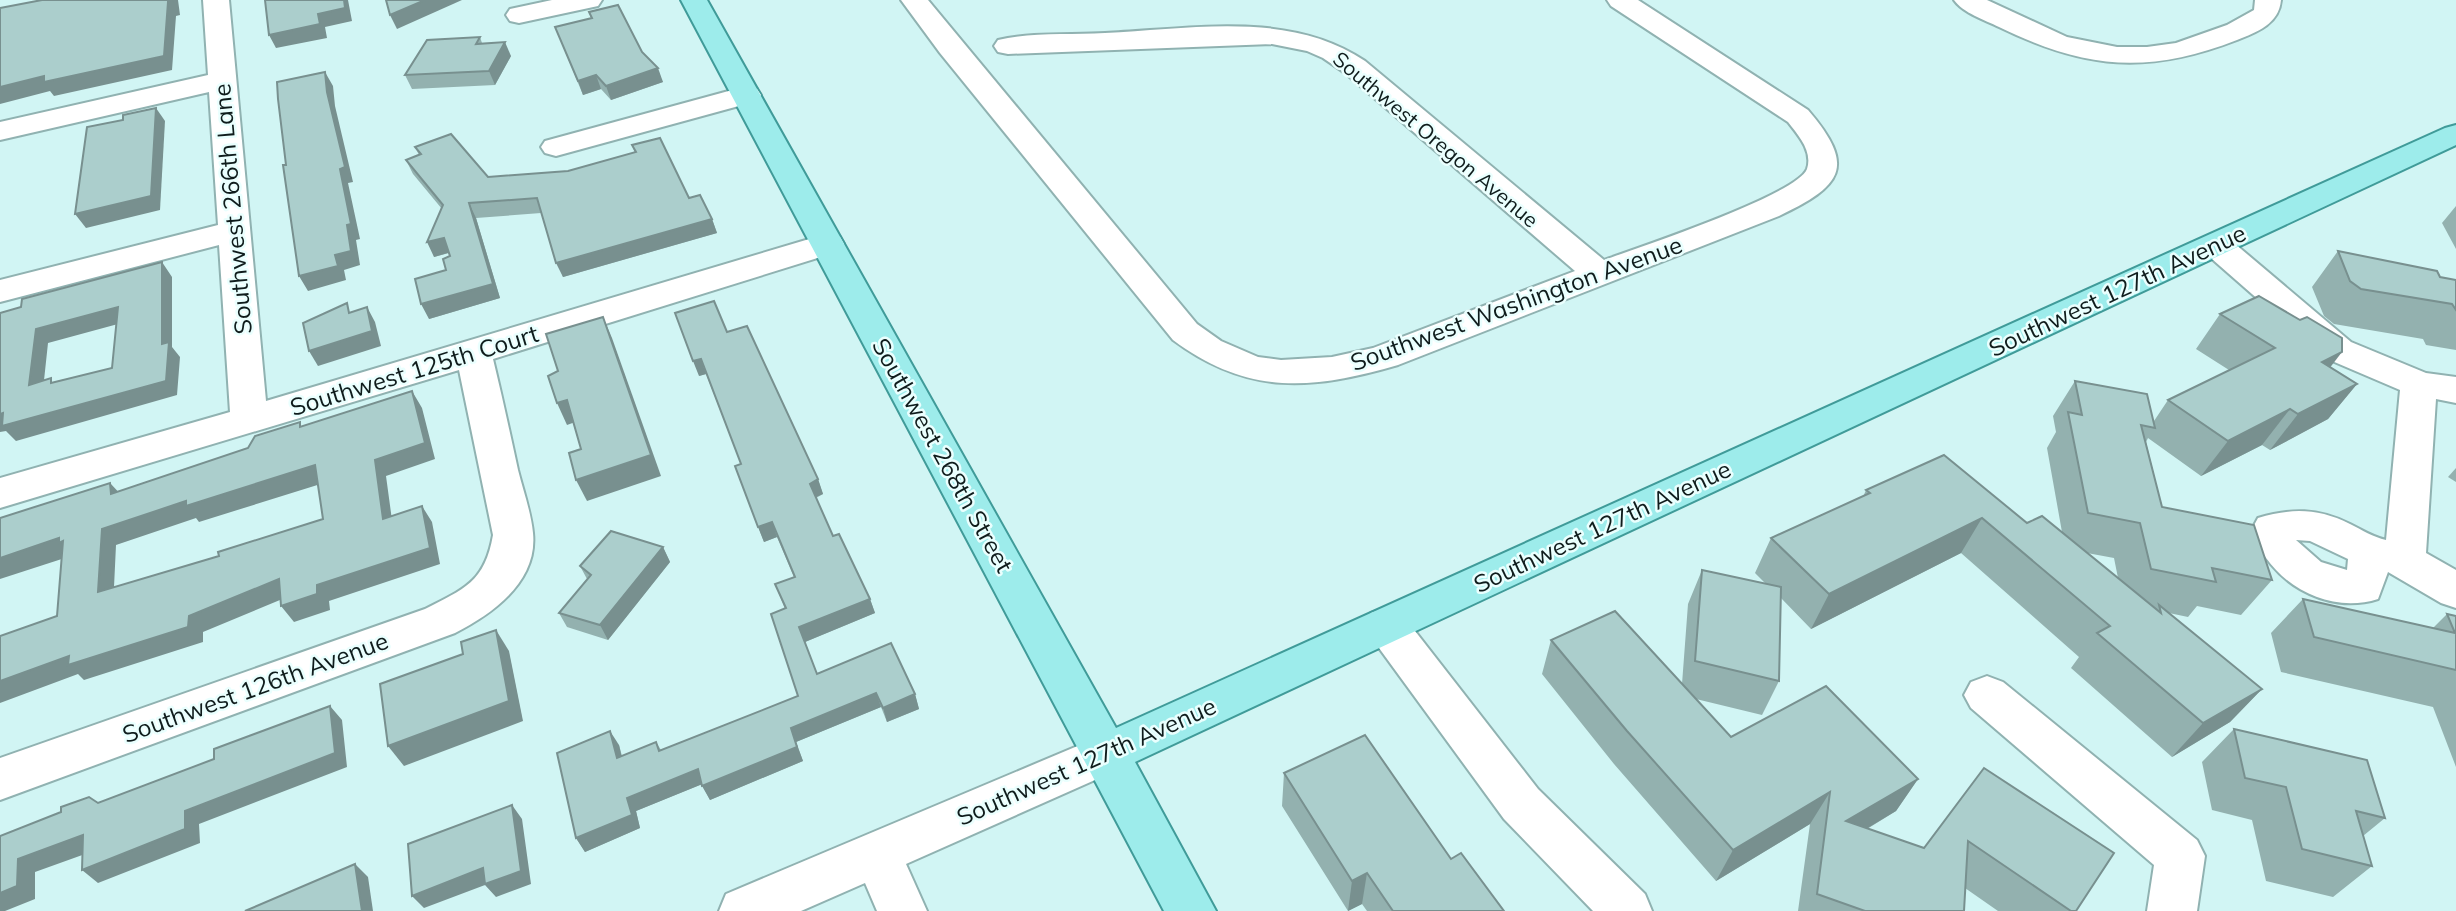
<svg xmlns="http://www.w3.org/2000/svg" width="2456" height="911" viewBox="0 0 2456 911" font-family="Mulish,sans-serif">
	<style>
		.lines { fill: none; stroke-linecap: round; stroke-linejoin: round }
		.minor-casing { stroke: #90b2b1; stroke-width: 4 }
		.major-casing { stroke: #409b99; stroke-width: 4 }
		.minor { fill: #fff; fill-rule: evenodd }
		.major { fill: #9deceb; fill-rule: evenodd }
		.wall { fill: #93b1af; fill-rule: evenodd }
		.shaded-wall { fill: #78908f }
		.building { fill: #abcecc; stroke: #78908f; stroke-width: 2; fill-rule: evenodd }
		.labels { text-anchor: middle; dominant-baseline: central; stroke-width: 5; stroke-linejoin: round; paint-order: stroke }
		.far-street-label { font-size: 21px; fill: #0f1c1c; stroke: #eafffe }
		.street-label { font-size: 24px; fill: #0f1c1c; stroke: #eafffe }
	</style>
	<rect width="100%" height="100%" fill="#d1f5f4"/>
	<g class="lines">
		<defs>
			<g id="minor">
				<path d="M203,0H229L266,401L816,237L828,234L840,237L844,244L840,251L493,359C502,396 510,433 518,470C523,490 531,512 533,533C538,582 492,614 455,633L0,800V758L425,609C464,589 485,582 493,535L459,370L0,508V478L230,412L219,245L0,302V280L218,225L209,92L0,140V122L208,75Z"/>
				<polygon points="552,0 602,0 598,6 519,23 510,21 506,15 510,9"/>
				<path d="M901,0H928L1197,324L1221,341L1258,357L1281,360L1332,357L1373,348L1575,271L1345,73L1323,58L1307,51L1272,44L1008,54L998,52L994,46L998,40C1032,32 1070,35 1105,33C1191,29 1290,10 1365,61L1604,260C1637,248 1797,195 1807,169C1813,151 1798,135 1788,122L1611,6L1607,0H1638L1808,110C1857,167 1842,186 1779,216L1398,365C1312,390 1248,396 1173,340L940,53Z"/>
				<path d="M1954,0H1987L2067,37L2117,47H2147L2176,43L2227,25L2254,10L2255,0H2281C2279,24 2257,32 2237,40C2147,75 2085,69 1999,27C1985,20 1963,13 1954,0Z"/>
				<polygon points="747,86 757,89 761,95 757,101 556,156 545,153 541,147 545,141"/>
				<path d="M2216,235L2228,238L2351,342L2426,373L2456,377V403L2436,399L2426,553L2456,570V608L2441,603L2388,572L2378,599C2325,616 2267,580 2252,529L2258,518C2291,508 2318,508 2350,524C2362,530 2373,537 2386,540L2400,390L2325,358L2204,252L2200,245L2204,238ZM2296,540L2310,541L2348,559L2347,570L2321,562Z"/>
				<polygon points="1386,608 1401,613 1538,789 1645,894 1652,911 1593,911 1504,819 1371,637 1364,625 1371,613"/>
				<polygon points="1987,676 2003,682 2197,840 2205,856 2197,911 2147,911 2154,865 1971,708 1964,695 1971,682"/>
				<polygon points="1106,734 1122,740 1129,754 1122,768 906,864 927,911 877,911 865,883 801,911 719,911 726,894"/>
			</g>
			<polygon id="major" points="681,0 707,0 1116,728 2445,128 2456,125 2456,145 1135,762 1216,911 1164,911"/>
		</defs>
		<use href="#minor" class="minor-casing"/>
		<use href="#major" class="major-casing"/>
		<use href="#minor" class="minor"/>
		<use href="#major" class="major"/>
	</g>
	<g class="wall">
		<polygon points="589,12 642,52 663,82 611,100 601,89 583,95 555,27 591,18"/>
		<polygon points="480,37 482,43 511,56 495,85 412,89 405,75"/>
		<polygon points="632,145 712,219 717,233 563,277 541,213 476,218 500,298 429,319 450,256 449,253 434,257 442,209 413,174 406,160 419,155 415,147 488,177 568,171 635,153"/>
		<polygon points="2456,206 2456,249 2442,223"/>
		<polygon points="2338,251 2440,277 2456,280 2456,350 2426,345 2423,339 2334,324 2324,316 2312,287"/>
		<path d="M2220,314L2330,367L2357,384L2328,419L2270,450L2262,445L2201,476L2148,438L2146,442L2162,507L2272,580L2241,615L2197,606L2188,617L2169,613L2262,689L2230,722L2172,757L2071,668L2079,657L1961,553L1811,629L1781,598L1779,681L1762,715L1696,699L1731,737L1918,779L1896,811L1867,829L1924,848L1984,768L2076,911H1998L1965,888L1964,911H1798L1810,824L1716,881L1614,764L1542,674L1551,640L1682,684L1688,604L1702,570L1766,584L1755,573L1771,538L1863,497L1866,490L2027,523L2062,532L2047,448L2056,432L2053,416L2075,381L2154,421L2168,400L2229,370L2196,349ZM2087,553L2114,558L2118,578Z"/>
		<polygon points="727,332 818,479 823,494 816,498 833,536 870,599 875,613 805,642 817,674 915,694 919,709 887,722 881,707 796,742 803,761 710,800 702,784 636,811 640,828 585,852 576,838 619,745 622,756 656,742 661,750 798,696 785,609 775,584 794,577 777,537 764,542 735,466 741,464 706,374 699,376"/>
		<polygon points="2456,468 2456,482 2448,477"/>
		<polygon points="663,547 670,562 608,640 567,627 559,613 587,579 580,566"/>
		<polygon points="2303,599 2433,628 2447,614 2456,616 2456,767 2433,707 2281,672 2271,633"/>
		<polygon points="2234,729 2385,818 2363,836 2372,866 2333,897 2266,881 2252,820 2212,810 2202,762"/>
		<polygon points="1284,773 1451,859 1504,911 1367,911 1362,904 1348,911 1282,806"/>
	</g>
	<g class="shaded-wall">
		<polygon points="171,0 178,0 180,15 176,16 172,70 54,96 50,91 0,104 0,87"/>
		<polygon points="344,0 348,0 352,21 325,27 327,38 276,48 269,35 318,14"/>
		<polygon points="425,0 462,0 397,29 390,15"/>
		<polygon points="505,42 511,56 495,85 489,71"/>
		<polygon points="658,68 663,82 611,100 606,86"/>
		<polygon points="325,72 333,86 335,106 353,182 348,183 360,239 356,240 360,265 344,270 346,280 308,291 299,276 335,255 347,225 340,169 327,92"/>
		<polygon points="596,75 601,89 583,95 578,81"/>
		<polygon points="156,108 165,121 160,210 86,228 75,214"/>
		<polygon points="469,203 476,218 500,298 429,319 421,304 493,284"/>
		<polygon points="712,219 717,233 563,277 556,263"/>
		<polygon points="444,238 451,252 434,257 427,242"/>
		<polygon points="162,262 172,277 172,347 180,357 177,395 16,441 6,431 0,432 0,414 3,413 13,423 162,344"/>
		<polygon points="118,307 129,321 48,343 42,399 29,385 36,329"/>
		<polygon points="367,307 375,322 381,346 318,366 309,351"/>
		<polygon points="603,317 612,338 661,476 587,501 576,480"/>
		<polygon points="2342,352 2315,387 2322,362"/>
		<polygon points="701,359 706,374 699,376 693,361"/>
		<polygon points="2357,384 2328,419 2270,450 2298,414"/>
		<polygon points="412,391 422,408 435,459 386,476 394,535 383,519 375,460"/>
		<polygon points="567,400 578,421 567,425 557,403"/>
		<polygon points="2290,409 2262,445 2201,476 2228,441"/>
		<polygon points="315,465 327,482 199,522 196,518 116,545 113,608 98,592 102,529 186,501"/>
		<polygon points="818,479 823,494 814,498 810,484"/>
		<polygon points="110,483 125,499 111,494"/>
		<polygon points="422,506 432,522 440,564 329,601 330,610 294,622 281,606 317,585"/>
		<polygon points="1982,518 1961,553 1811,629 1829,594"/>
		<polygon points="772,522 777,537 764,542 758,527"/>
		<polygon points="59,538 71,556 0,579 0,558"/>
		<polygon points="663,547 670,562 608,640 600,625"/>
		<polygon points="279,579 292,595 203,632 203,642 84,680 78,674 0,703 0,681 69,656 189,616"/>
		<polygon points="870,599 875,613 805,642 799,627"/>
		<polygon points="496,630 509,651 523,721 404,766 388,746"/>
		<polygon points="2262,689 2230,722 2172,757 2203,723"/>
		<polygon points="876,693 881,707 796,742 803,761 710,800 702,786 791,728"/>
		<polygon points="915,694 919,709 887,722 883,708"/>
		<polygon points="330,706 342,720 347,767 199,824 200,843 98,883 82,870 185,811"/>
		<polygon points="610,731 619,745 625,772 617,758"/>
		<polygon points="698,769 705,783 636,811 640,828 585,852 576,838 627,798"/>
		<polygon points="1918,779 1896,811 1826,853 1846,821"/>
		<polygon points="1830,792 1810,824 1716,881 1733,850"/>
		<polygon points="512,805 522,819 531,884 496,897 485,885 424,908 412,896"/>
		<polygon points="83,835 99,849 35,872 35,899 5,911 0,911 0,893 18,859"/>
		<polygon points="355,864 368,877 373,911 362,911"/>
		<polygon points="1367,873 1362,904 1348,911 1352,881"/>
	</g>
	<g class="building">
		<polygon points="42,0 171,0 172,2 168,2 164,56 44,82 44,76 0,87 0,8"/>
		<polygon points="265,0 344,0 345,8 318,14 320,24 269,35"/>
		<polygon points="386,0 425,0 390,15"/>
		<polygon points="618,5 642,52 658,68 606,86 596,75 578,81 555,27 592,18 589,12"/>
		<polygon points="480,37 476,44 505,42 489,71 405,75 427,40"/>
		<polygon points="325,72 327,92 345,167 340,169 351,224 347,225 351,251 335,255 338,266 299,276 283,165 286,165 278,99 277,82"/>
		<polygon points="156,108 151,196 75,214 87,127 123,120 123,115"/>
		<polygon points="451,134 488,177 568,171 636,152 632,145 660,138 689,198 700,195 712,219 556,263 537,198 469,203 493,284 421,304 415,279 446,270 443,259 450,256 444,238 427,242 443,205 406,160 421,154 415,147"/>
		<polygon points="2338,251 2437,271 2440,277 2456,280 2456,310 2452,304 2361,289 2350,281"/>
		<path d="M162,262V344L169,342L166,381L2,426L3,413L0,414V313L21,307L22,299ZM118,307L112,368L51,383V378L29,385L36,329Z"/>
		<polygon points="2259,296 2300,320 2307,317 2342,338 2342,352 2322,362 2357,384 2298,414 2290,409 2228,441 2168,400 2275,348 2220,314"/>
		<polygon points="714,301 727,332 747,326 818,479 810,484 833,536 839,534 870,599 799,627 817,674 891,643 915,694 883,708 876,693 791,728 797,747 702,786 698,769 627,798 632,815 576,838 557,753 610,731 617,758 656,742 659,751 798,696 771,614 786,608 775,584 795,577 772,522 758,527 735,466 741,464 701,359 693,361 675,313"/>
		<polygon points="347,303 349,313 367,307 372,331 309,351 303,323"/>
		<polygon points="603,317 651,455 576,480 569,453 581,449 567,400 557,403 548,376 558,371 546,334"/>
		<polygon points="2075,381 2147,394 2155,428 2141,425 2162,507 2254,525 2272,580 2212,568 2216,582 2151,569 2140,523 2088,513 2068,412 2082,415"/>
		<path d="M412,391L425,443L375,460L383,519L422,506L430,548L317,585V594L281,606L279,579L189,616L188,627L68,665L69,656L0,681V636L57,616L63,541L59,543V538L0,558V518L110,483L111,494L248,448L255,436L300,422V427ZM315,465L323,519L218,552L219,556L98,592L102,529L186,501V506Z"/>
		<polygon points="1944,455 2027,523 2042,516 2161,613 2159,605 2262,689 2203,723 2097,633 2110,626 1982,518 1829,594 1771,538 1870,493 1866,490"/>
		<polygon points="611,531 663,547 600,625 559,613 591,575 580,566"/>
		<polygon points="1702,570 1781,587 1779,681 1695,661"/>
		<polygon points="2303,599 2455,633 2447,614 2456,616 2456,670 2314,637"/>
		<polygon points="1615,611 1731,737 1826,686 1918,779 1846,821 1924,848 1984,768 2114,853 2076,911 2071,911 1968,841 1964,911 1865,911 1817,894 1830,792 1733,850 1627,731 1551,640"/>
		<polygon points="496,630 509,701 388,746 380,684 463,654 461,642"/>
		<polygon points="330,706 335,753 185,811 185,829 82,870 83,835 18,859 17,886 0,893 0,836 61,812 61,807 89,797 98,803 214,759 214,749"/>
		<polygon points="2234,729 2367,760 2385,818 2356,811 2372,866 2302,849 2286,787 2245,778"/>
		<polygon points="1365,735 1451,859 1461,853 1504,911 1393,911 1367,873 1352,881 1284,773"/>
		<polygon points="512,805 521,871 485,884 483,868 412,896 408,844"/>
		<polygon points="355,864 362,911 245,911"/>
	</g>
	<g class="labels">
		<g class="far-street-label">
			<text transform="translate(1436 139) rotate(40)">Southwest Oregon Avenue</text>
		</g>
		<g class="street-label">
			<text transform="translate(232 209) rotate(-95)">Southwest 266th Lane</text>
			<text transform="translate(2117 290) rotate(-25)">Southwest 127th Avenue</text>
			<text transform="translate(1516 303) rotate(-20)">Southwest Washington Avenue</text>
			<text transform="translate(414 370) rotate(-17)">Southwest 125th Court</text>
			<text transform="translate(943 455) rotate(61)">Southwest 268th Street</text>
			<text transform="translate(1602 526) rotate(-25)">Southwest 127th Avenue</text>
			<text transform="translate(255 687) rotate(-20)">Southwest 126th Avenue</text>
			<text transform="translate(1086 761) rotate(-24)">Southwest 127th Avenue</text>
		</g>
	</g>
</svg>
